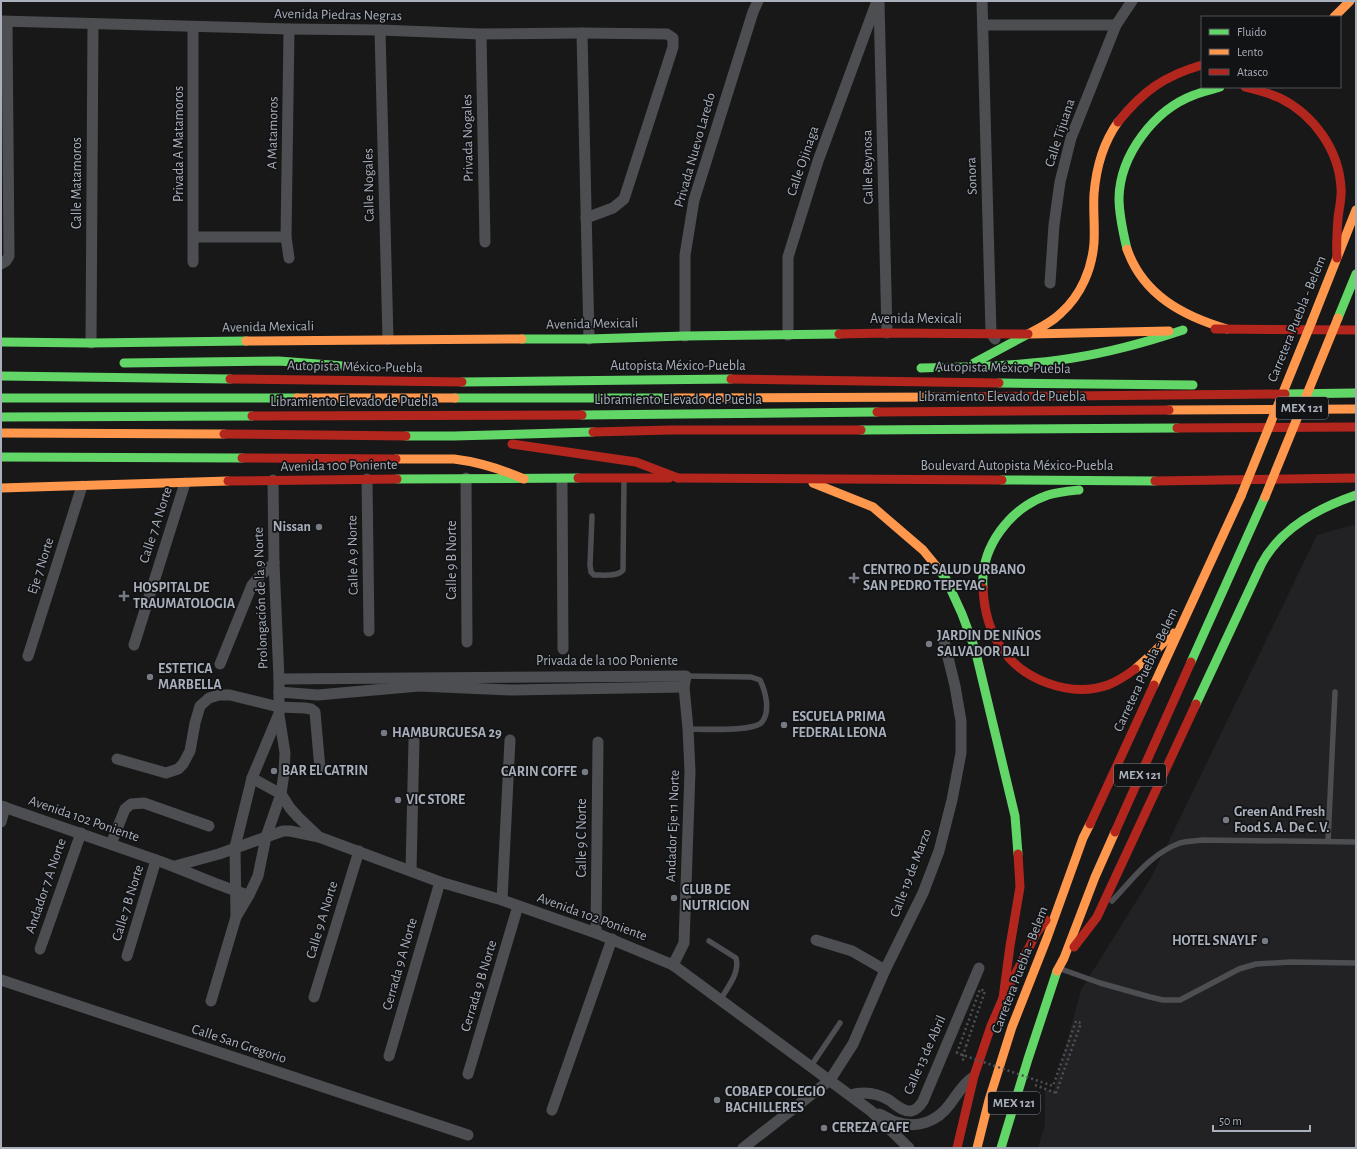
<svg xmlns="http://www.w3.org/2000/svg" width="1357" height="1149" viewBox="0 0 1357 1149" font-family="'Alegreya Sans',sans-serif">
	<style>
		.built { fill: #222225 }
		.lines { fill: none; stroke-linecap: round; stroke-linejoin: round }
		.path { stroke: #4e5053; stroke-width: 2.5; stroke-dasharray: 2 3; stroke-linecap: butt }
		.lane { stroke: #4c4e52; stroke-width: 5.5 }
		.street { stroke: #4c4e52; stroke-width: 11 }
		.fast { stroke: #63d668; stroke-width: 9 }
		.slow { stroke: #ff974d; stroke-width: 9 }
		.jam { stroke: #b3261e; stroke-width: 9 }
		.path-bridge { stroke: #4e5053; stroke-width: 2.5; stroke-dasharray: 2 3; stroke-linecap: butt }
		.fast-bridge { stroke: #63d668; stroke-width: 9 }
		.slow-bridge { stroke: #ff974d; stroke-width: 9 }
		.jam-bridge { stroke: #b3261e; stroke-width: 9 }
		.poi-dot { fill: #767a82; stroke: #121315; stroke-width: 1.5 }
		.labels { text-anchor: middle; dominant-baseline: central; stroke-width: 3.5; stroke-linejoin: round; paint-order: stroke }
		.shield { fill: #121315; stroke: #7c8089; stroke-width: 1 }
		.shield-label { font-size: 13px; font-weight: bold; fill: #a9afbb }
		.street-label { font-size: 14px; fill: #a9afbb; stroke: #121315 }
		.poi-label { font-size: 14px; font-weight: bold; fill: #a9afbb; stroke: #121315; text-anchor: start }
	</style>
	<rect width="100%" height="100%" fill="#181819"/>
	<polygon class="built" points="1356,524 1356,1148 1038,1148 1045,1125 1045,1090 1054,1090 1081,990 1152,876 1317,535"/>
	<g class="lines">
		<g class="path">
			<polyline points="964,1060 962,1059 966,1046"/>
			<polyline points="1035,1085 1056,1093"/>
		</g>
		<g class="lane">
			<path d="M592,516L590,565L591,572L594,575C603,575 618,577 623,570L624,480"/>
			<path d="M686,676L751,677L760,680C765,690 771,711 762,722C754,732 703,729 688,729"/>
			<polyline points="1328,841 1335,692"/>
			<path d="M1112,901C1133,879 1150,854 1180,843C1187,841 1196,841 1204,840L1356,842"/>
			<path d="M709,941L736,958C740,973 728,986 721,999"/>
			<polyline points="1061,969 1100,983 1150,997 1163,1000 1180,1000 1239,969 1256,964 1291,962 1356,963"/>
			<polyline points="811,1066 840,1023"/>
		</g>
		<g class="street">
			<polyline points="982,1 991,333 995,339"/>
			<polyline points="879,2 887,333"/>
			<polyline points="1,21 289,29 380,30 481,34 582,33 667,34 673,38 673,47 624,199 613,208 586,218"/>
			<polyline points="983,25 1116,25"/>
			<polyline points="193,27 193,262"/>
			<polyline points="289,29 286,237 289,258"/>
			<polyline points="380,30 388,339"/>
			<polyline points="582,33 589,339"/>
			<polyline points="481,34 485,242"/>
			<polyline points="194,237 286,237"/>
			<polyline points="1,264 6,261 9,256 7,22"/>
			<polyline points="1050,283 1054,225 1060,182 1071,138 1116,25 1132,1"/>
			<polyline points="788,335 788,257 818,161 877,1"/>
			<polyline points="685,336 685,255 694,200 753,12 758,1"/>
			<polyline points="91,343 93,24"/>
			<polyline points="466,478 467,642"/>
			<polyline points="367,479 369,631"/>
			<polyline points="562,479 563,649"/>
			<polyline points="134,645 185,483"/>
			<polyline points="28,656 82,486"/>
			<polyline points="220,664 252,585 259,577 274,563"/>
			<polyline points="279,679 686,676 684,687 688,729 690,771 684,943 673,965"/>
			<polyline points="279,692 318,695 419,686 512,690 684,687"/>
			<polyline points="117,759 166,773 178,769 183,764 190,751 195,723 200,706 209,698 219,695 230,695 279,707 305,708 311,709 315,712 320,769"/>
			<polyline points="252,778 281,794 290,808 298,817 319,837"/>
			<path d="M1,806L156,860C188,871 217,886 249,895"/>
			<polyline points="1,822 5,807"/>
			<polyline points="111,844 125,809 131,804 144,803 209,826"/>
			<polyline points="175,866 219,854 283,831 290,831 319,837 440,882 502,900 596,933 673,965 871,1111 909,1148"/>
			<polyline points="411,871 414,740"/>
			<polyline points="502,900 510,740"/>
			<polyline points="236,917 235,847 252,778 278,716"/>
			<polyline points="596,933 598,742"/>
			<polyline points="816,940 852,951 885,970"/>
			<polyline points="40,949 81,833"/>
			<polyline points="127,956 156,860"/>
			<polyline points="1,980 468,1135"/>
			<polyline points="314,997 359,851"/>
			<polyline points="211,1001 236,917 249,895 258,876 266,837 281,794 284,773 285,753 279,715 279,679 274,563 273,480"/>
			<polyline points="389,1056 440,882"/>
			<polyline points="468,1074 518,906"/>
			<path d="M850,1095C864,1091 877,1093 889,1100C895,1104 903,1112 911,1111C917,1110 920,1106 923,1101L979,968"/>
			<polyline points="552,1110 612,939"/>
			<path d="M879,1114C885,1116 890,1120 896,1122C917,1129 937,1122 950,1104C957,1095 962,1085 972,1078"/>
			<polyline points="743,1148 830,1080 853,1044 885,970 923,893 939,851 952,800 961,753 961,721 955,686 943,637"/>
		</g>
		<g class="fast">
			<path d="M1127,249C1123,232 1119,216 1119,198C1120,155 1154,110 1194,95C1202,92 1211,90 1220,87"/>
			<polyline points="1338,318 1356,274"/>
			<polyline points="522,339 589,339 685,336 839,334"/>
			<polyline points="1,342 91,343 246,341"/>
			<polyline points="124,363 279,361 356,367"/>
			<polyline points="974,363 1028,334"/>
			<path d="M921,368C972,367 1023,366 1073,358C1111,352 1147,342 1183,330"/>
			<polyline points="1,376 230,379"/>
			<polyline points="462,382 731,379"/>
			<polyline points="999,383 1193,385"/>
			<polyline points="861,430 1177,428"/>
			<polyline points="406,436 454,436 593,432"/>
			<polyline points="1,457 242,458"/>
			<polyline points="397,479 578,478"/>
			<polyline points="1002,480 1155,481"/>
			<polyline points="937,567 946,579 962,614 975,649 1015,816 1018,854"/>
			<path d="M983,588C980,547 1010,508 1048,495C1058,492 1069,491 1079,490"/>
			<polyline points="1191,662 1265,497"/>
			<path d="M1196,704L1261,565C1280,528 1318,508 1356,495"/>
			<polyline points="1001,1148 1028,1059 1057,971"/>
		</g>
		<g class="slow">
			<polyline points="1334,17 1350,1"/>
			<path d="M1127,249C1143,295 1183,316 1227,329"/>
			<polyline points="1312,321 1356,210"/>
			<path d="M1028,334C1040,328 1052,322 1061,313C1081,295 1092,269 1094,243C1095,226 1093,210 1094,194C1096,169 1103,143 1118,122"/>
			<polyline points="1031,334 1169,331"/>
			<polyline points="246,341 522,339"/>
			<polyline points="1,433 224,434"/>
			<path d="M396,459H454C479,462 501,469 524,479"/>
			<polyline points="813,483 873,507 923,550 937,567"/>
			<polyline points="1,488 228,481"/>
			<polyline points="1135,669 1153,653 1173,633"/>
			<polyline points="1154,685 1241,496"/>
			<polyline points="1057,971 1064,958 1095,877 1115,832"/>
			<polyline points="977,1148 989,1100 1012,1027 1047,938 1083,838 1090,824"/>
		</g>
		<g class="jam">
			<path d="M1245,87C1257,90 1269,93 1280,98C1314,115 1339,150 1341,188C1342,198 1339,208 1338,218C1337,232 1336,245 1337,258"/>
			<path d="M1118,122C1143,91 1164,76 1202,65"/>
			<polyline points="1215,329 1356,330"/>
			<polyline points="839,334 887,333 1028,334"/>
			<polyline points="230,379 462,382"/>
			<polyline points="731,379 999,383"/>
			<polyline points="1177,428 1356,427"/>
			<polyline points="593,432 670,430 861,430"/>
			<polyline points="224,434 406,436"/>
			<polyline points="512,444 636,462 678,478"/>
			<polyline points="242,458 396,459"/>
			<polyline points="578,478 669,478"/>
			<polyline points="678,478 1002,480"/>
			<polyline points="228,481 397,479"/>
			<polyline points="1155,481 1356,478"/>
			<path d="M983,588C984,609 988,628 1000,646C1021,680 1070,698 1108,685C1118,681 1127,675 1135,669"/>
			<polyline points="1090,824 1154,685"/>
			<polyline points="1115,832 1191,662"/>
			<polyline points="1074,947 1097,917 1196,704"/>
			<polyline points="1003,998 1010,946 1020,887 1018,854"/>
			<polyline points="957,1148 974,1076 991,1026 1003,998 1037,932 1046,920"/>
		</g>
		<polyline class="path-bridge" points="966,1046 985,991 980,989 957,1053 1053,1086 1076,1021 1081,1023 1056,1093"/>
		<g class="fast-bridge">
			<polyline points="1285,394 1356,393"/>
			<polyline points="1,398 297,398"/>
			<polyline points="455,398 668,398"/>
			<polyline points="582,415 877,412"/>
			<polyline points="1,417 252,416"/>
		</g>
		<g class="slow-bridge">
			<polyline points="297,398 455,398"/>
			<polyline points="668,398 946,397"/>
			<polyline points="1169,410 1356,409"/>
			<polyline points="1241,496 1312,321"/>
			<polyline points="1265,497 1338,318"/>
		</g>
		<g class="jam-bridge">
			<polyline points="946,397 1285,394"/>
			<polyline points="877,412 1169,410"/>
			<polyline points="252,416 582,415"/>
		</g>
	</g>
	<g class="poi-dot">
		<circle cx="319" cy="527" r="4"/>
		<path d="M852 572h4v4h4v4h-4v4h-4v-4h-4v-4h4z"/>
		<path d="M122 590h4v4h4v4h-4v4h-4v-4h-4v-4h4z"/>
		<circle cx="929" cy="644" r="4"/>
		<circle cx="150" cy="677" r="4"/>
		<circle cx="784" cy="725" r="4"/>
		<circle cx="384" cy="733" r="4"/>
		<circle cx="274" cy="771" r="4"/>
		<circle cx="585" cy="772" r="4"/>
		<circle cx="398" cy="800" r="4"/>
		<circle cx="1226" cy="820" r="4"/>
		<circle cx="674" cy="898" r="4"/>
		<circle cx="1265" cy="941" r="4"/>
		<circle cx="717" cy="1100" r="4"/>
		<circle cx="824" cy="1128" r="4"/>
	</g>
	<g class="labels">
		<g class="shield">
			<rect x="1276" y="397" width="52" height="22" rx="3"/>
			<rect x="1114" y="764" width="52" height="22" rx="3"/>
			<rect x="988" y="1092" width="52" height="22" rx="3"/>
		</g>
		<g class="shield-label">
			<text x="1302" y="408">MEX 121</text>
			<text x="1140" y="775">MEX 121</text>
			<text x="1014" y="1103">MEX 121</text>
		</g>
		<g class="street-label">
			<text transform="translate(338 15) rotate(1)">Avenida Piedras Negras</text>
			<text transform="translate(273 133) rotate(-89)">A Matamoros</text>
			<text transform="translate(1060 133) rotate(-72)">Calle Tijuana</text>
			<text transform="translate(468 138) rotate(-91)">Privada Nogales</text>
			<text transform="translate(179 144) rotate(-90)">Privada A Matamoros</text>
			<text transform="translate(695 150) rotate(-74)">Privada Nuevo Laredo</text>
			<text transform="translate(803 161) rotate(-71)">Calle Ojinaga</text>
			<text transform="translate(868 167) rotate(-91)">Calle Reynosa</text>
			<text transform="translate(972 176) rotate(-92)">Sonora</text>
			<text transform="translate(77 183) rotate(-90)">Calle Matamoros</text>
			<text transform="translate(369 185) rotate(-91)">Calle Nogales</text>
			<text x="916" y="319">Avenida Mexicali</text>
			<text transform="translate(1297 319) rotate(-68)">Carretera Puebla - Belem</text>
			<text transform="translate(592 324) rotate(-1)">Avenida Mexicali</text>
			<text transform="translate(268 327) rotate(-1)">Avenida Mexicali</text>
			<text x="678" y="366">Autopista México-Puebla</text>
			<text transform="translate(355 367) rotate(1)">Autopista México-Puebla</text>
			<text transform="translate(1003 368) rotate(1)">Autopista México-Puebla</text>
			<text x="1002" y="397">Libramiento Elevado de Puebla</text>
			<text x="678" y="400">Libramiento Elevado de Puebla</text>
			<text x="354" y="402">Libramiento Elevado de Puebla</text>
			<text transform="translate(339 466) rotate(-1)">Avenida 100 Poniente</text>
			<text x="1017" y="466">Boulevard Autopista México-Puebla</text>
			<text transform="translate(156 525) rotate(-72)">Calle 7 A Norte</text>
			<text transform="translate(353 555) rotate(-91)">Calle A 9 Norte</text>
			<text transform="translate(452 560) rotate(-90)">Calle 9 B Norte</text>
			<text transform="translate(41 566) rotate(-72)">Eje 7 Norte</text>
			<text transform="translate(261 598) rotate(-92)">Prolongación de la 9 Norte</text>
			<text x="607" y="661">Privada de la 100 Poniente</text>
			<text transform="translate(1146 670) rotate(-65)">Carretera Puebla - Belem</text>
			<text transform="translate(84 819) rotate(19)">Avenida 102 Poniente</text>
			<text transform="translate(673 826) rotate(-88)">Andador Eje 11 Norte</text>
			<text transform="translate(582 838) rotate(-90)">Calle 9 C Norte</text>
			<text transform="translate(911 873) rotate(-69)">Calle 19 de Marzo</text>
			<text transform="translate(46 886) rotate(-71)">Andador 7 A Norte</text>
			<text transform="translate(128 903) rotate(-73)">Calle 7 B Norte</text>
			<text transform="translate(592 917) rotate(20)">Avenida 102 Poniente</text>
			<text transform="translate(322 920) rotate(-73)">Calle 9 A Norte</text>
			<text transform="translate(400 964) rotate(-74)">Cerrada 9 A Norte</text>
			<text transform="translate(1020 970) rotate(-69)">Carretera Puebla - Belem</text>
			<text transform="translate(479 986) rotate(-73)">Cerrada 9 B Norte</text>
			<text transform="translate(239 1044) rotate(18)">Calle San Gregorio</text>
			<text transform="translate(925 1055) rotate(-66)">Calle 13 de Abril</text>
		</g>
		<g class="poi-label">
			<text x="311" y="527" text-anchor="end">Nissan</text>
			<text x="863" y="570">CENTRO DE SALUD URBANO<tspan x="863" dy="16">SAN PEDRO TEPEYAC</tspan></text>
			<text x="133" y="588">HOSPITAL DE<tspan x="133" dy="16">TRAUMATOLOGIA</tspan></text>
			<text x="937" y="636">JARDIN DE NIÑOS<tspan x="937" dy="16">SALVADOR DALI</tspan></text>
			<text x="158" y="669">ESTETICA<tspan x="158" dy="16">MARBELLA</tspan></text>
			<text x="792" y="717">ESCUELA PRIMA<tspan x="792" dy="16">FEDERAL LEONA</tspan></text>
			<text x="392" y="733">HAMBURGUESA 29</text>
			<text x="282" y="771">BAR EL CATRIN</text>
			<text x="577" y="772" text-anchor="end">CARIN COFFE</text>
			<text x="406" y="800">VIC STORE</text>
			<text x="1234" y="812">Green And Fresh<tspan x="1234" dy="16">Food S. A. De C. V.</tspan></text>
			<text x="682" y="890">CLUB DE<tspan x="682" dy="16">NUTRICION</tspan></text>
			<text x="1257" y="941" text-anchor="end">HOTEL SNAYLF</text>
			<text x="725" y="1092">COBAEP COLEGIO<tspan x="725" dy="16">BACHILLERES</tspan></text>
			<text x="832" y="1128">CEREZA CAFE</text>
		</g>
	</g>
	<rect width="1357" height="1149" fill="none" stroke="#a9afbb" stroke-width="4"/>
	<rect x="1201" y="16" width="140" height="72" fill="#121315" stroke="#4e5157"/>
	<rect x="1209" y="29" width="20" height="6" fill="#63d668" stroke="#4e5157"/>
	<text x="1237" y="36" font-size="12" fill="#a9afbb">Fluido</text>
	<rect x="1209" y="49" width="20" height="6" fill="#ff974d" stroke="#4e5157"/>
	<text x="1237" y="56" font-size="12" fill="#a9afbb">Lento</text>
	<rect x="1209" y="69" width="20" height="6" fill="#b3261e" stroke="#4e5157"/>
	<text x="1237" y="76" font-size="12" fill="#a9afbb">Atasco</text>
	<path d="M1213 1125v6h97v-6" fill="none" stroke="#a9afbb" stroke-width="2"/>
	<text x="1219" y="1125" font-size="12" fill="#a9afbb" stroke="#121315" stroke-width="3" paint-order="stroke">50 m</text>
</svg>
